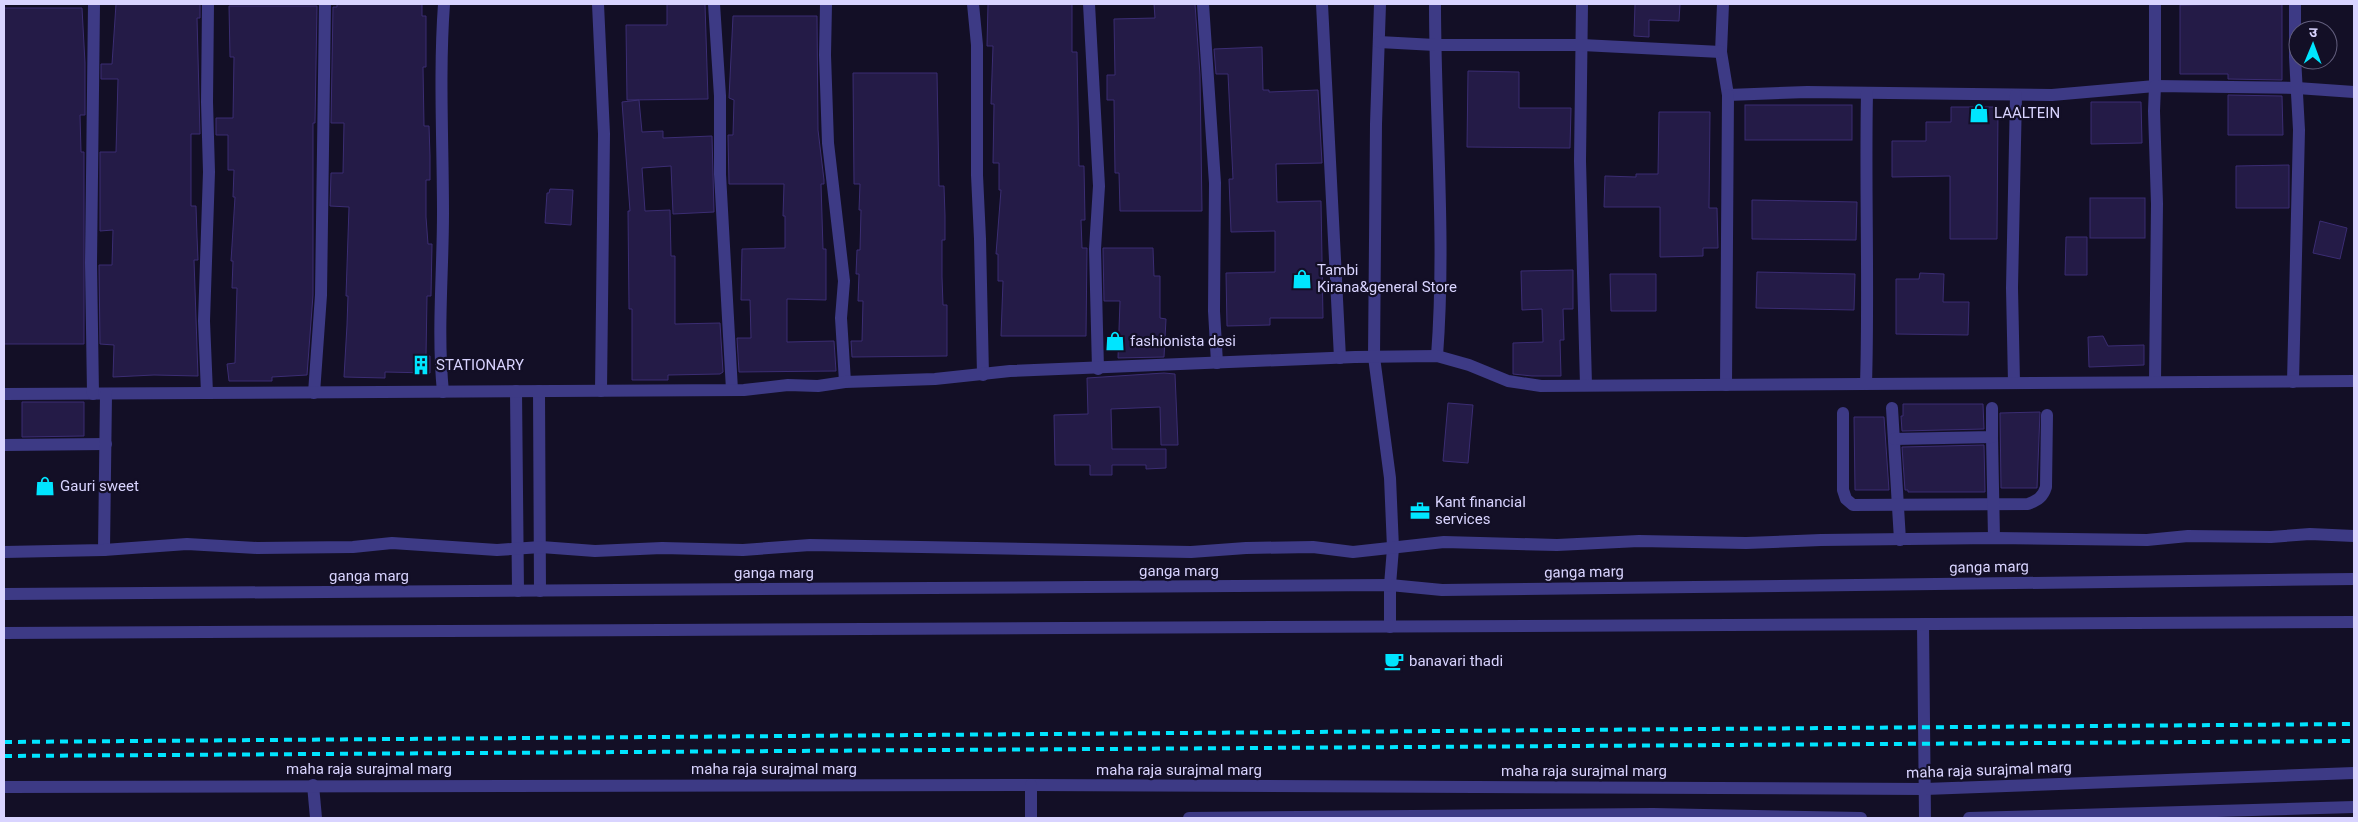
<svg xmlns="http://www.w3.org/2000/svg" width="2358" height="822" viewBox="0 0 2358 822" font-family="Roboto,'Noto Sans Devanagari',sans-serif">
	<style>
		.building { fill: #241b47; stroke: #3b2d73 }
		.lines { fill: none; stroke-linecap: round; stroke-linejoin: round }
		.minor { stroke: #3d3a85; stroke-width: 12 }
		.rail { stroke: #00e5ff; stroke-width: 4; stroke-dasharray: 8 6; stroke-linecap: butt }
		.labels { text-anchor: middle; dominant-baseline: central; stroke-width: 4.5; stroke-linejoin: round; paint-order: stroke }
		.poi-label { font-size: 15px; fill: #d9d4ff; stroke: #130f26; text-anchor: start }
		.street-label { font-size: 15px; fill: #d9d4ff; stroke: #130f26 }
	</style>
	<rect width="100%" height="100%" fill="#130f26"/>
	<g class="building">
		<polygon points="116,4 200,4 200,18 197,18 200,134 191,134 191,206 196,206 197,236 198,260 194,260 198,376 154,375 113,377 114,345 100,344 99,265 112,265 113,230 100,231 100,152 116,152 118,79 101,79 101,64 112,64"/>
		<polygon points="337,4 422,4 422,16 426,16 426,67 423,67 424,126 429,126 430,156 430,180 426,180 426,217 428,244 432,244 431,296 427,296 426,356 430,356 430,373 385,372 385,378 344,377 347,325 348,296 346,296 349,207 330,206 331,173 343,173 344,123 331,123 333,7 337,7"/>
		<polygon points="667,4 705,4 708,99 627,100 626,25 667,25"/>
		<polygon points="988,4 1072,4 1072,52 1077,52 1079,166 1084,166 1085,220 1081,220 1082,248 1087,248 1086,336 1001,336 1003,281 998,281 998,254 996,254 1001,190 999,190 999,163 993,163 994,104 991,104 993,46 987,46"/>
		<polygon points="1154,4 1195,4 1200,75 1202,211 1120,211 1119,173 1115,173 1114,100 1107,100 1107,75 1115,75 1114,19 1155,18"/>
		<polygon points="1635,4 1680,4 1679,21 1649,20 1649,37 1634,36"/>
		<polygon points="2236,4 2282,4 2282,80 2228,79 2228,74 2180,74 2180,5"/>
		<polygon points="229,6 317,6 315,123 313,123 313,295 307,375 272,377 272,381 229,381 227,364 235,363 237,288 232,288 233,261 231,261 235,197 233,197 234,170 228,170 228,135 216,135 216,118 233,118 234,57 230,57"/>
		<polygon points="4,8 82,8 85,63 85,115 80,115 81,152 84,152 84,344 4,344"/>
		<polygon points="733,16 817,16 818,130 824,180 824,184 821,184 823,249 826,249 826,300 787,299 787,342 834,341 836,371 739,372 737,338 751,338 750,300 741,300 742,249 785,248 785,216 783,216 784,184 729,184 728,135 733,135 734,100 729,98"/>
		<polygon points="1262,47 1263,90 1269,90 1269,92 1318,90 1322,163 1276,164 1277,202 1321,201 1323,318 1270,318 1270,325 1227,326 1226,273 1275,272 1275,231 1231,232 1229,179 1233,179 1228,74 1216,74 1214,49"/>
		<polygon points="1468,71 1519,72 1519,108 1571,108 1570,148 1467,147"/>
		<polygon points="853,73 937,73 939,186 944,186 945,216 945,240 942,240 942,277 943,305 947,305 947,356 852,357 851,341 862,341 863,301 858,301 859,274 856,274 857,250 860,250 861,210 859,210 860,184 854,184"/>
		<polygon points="2228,95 2282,96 2283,135 2228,135"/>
		<polygon points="639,100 642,132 663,131 663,138 712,136 714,212 673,214 671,166 642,168 645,211 670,210 671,256 675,256 675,324 720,323 723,372 720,374 668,375 668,380 632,380 632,309 629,309 628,211 630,211 622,102"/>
		<polygon points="2091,102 2141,102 2142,143 2091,144"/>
		<rect x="1745" y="105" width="107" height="35"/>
		<polygon points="1951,107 1998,107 1997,239 1950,239 1950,176 1892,177 1892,141 1926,141 1926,122 1951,122"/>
		<polygon points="1659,112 1710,112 1709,208 1717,208 1718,248 1703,248 1703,256 1660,257 1660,207 1604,207 1605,176 1636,177 1636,174 1658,174"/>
		<polygon points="2289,165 2289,208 2236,208 2236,166"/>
		<polygon points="550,189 573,190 571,225 545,223 547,193 549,193"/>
		<rect x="2090" y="198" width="55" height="40"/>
		<polygon points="1752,200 1857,202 1856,240 1752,239"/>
		<polygon points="2320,221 2347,228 2340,259 2313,253"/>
		<polygon points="2066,237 2087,237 2087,275 2065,275"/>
		<polygon points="1103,248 1153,248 1154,276 1160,276 1160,318 1166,319 1164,357 1118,358 1120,301 1104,301"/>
		<polygon points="1573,270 1573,309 1563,309 1564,340 1560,340 1561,376 1532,376 1513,374 1513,343 1543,342 1542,309 1522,310 1521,271"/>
		<polygon points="1757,272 1855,274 1854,310 1756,308"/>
		<polygon points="1920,273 1944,274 1943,302 1969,302 1968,335 1896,334 1896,279 1919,279"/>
		<polygon points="1610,274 1656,274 1656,311 1611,311"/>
		<polygon points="2103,336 2108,346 2144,345 2144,365 2089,367 2088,337"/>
		<polygon points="1164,373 1175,374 1178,445 1161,445 1160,407 1111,409 1112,449 1166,449 1166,468 1146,469 1146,465 1112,465 1112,475 1090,475 1090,465 1055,465 1054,415 1088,414 1087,378"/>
		<polygon points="22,402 84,402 84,436 22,437"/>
		<polygon points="1448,403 1473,405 1468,463 1443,461"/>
		<polygon points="1903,404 1983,404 1984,429 1902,431 1901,416 1903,416"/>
		<polygon points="2040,412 2037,488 2001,488 2000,413"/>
		<polygon points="1854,417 1884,417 1889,490 1855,490"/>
		<polygon points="1984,445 1985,492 1908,492 1908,490 1905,490 1902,447"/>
	</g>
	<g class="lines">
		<g class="minor">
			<polyline points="598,4 604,134 601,391"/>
			<polyline points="714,4 720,96 720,174 732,390"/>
			<polyline points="826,4 825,55 828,143 844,281 841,318 845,382"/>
			<polyline points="973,4 977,45 977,175 980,239 983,375"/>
			<polyline points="1089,4 1099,186 1095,249 1098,369"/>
			<polyline points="1203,4 1215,183 1214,311 1217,363"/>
			<polyline points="1322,4 1340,358"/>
			<polyline points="1380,4 1376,124 1374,357 1390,478 1393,548 1390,585 1390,627"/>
			<path d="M1435,4C1435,121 1446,239 1437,356"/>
			<polyline points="1582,4 1580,161 1586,385"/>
			<polyline points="1723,4 1721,52 1728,95 1807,92 2052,95 2155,86 2155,4"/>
			<polyline points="1379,42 1435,45 1582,45 1721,52"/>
			<polyline points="2155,382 2157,204 2154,111 2155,86 2297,88 2354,92"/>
			<polyline points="2293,382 2299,130 2295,57 2295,4"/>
			<polyline points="2014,383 2012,288 2016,95"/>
			<path d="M1866,384C1869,287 1865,190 1867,93"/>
			<polyline points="1726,385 1728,95"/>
			<polyline points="516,391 518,591"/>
			<polyline points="539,391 540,591"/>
			<path d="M443,392C437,332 443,273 443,213C443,143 439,73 444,4"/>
			<polyline points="207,393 204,321 209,172 207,102 208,4"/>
			<polyline points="314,393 321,295 325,4"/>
			<polyline points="4,394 744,390 788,385 818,386 845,382 935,379 1010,371 1355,357 1437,356 1469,365 1508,381 1541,386 2354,381"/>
			<polyline points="93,394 91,263 94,4"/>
			<polyline points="1892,408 1900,540"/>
			<path d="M1843,413V490L1846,499L1853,505L2028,504C2038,500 2043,497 2046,487L2047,415"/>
			<polyline points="1992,437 1994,538"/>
			<polyline points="1894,439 1992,437 1992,408"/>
			<polyline points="4,445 106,444"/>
			<polyline points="104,550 106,394"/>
			<polyline points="4,552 104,550 187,544 257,548 353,547 392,543 497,550 541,547 595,551 662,548 743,550 810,545 1191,552 1246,548 1313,547 1353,552 1444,542 1557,545 1639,541 1746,543 1821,540 1994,538 2147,540 2188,536 2271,537 2310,534 2354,536"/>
			<polyline points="4,594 1390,585 1442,590 2354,579"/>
			<polyline points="1923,624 1925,818"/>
			<polyline points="4,633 2354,622"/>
			<polyline points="313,785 316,818"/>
			<polyline points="4,787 1031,785 1925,789 2354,773"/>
			<polyline points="1031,818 1031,785"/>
			<polyline points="1189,818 1653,814 1861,818"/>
			<polyline points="1969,818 2354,807"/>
		</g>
		<g class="rail">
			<polyline points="4,742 2354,724"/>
			<polyline points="4,756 2354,741"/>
		</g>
	</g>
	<defs>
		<symbol id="shop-bare" viewBox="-9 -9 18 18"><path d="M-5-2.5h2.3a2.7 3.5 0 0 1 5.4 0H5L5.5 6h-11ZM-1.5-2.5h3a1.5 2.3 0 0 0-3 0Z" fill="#00e5ff" stroke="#130f26" stroke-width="2.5" paint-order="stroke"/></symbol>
		<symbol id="building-bare" viewBox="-9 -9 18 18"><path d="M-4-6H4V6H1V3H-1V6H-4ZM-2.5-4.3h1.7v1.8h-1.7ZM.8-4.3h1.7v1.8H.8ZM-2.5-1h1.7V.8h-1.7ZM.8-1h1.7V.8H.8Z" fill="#00e5ff" stroke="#130f26" stroke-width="2.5" paint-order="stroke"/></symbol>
		<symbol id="office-bare" viewBox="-9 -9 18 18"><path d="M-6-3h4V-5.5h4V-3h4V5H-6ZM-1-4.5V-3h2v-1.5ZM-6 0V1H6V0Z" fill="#00e5ff" stroke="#130f26" stroke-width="2.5" paint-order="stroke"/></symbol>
		<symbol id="cafe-bare" viewBox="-9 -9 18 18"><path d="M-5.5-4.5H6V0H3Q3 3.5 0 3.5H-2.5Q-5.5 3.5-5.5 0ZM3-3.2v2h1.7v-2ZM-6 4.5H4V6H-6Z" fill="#00e5ff" stroke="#130f26" stroke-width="2.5" paint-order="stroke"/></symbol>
	</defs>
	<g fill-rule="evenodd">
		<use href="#shop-bare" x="1965" y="99" width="28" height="28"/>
		<use href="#shop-bare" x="1288" y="265" width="28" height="28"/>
		<use href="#shop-bare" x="1101" y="327" width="28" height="28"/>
		<use href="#building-bare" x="407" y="351" width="28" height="28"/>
		<use href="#shop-bare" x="31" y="472" width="28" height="28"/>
		<use href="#office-bare" x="1406" y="497" width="28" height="28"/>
		<use href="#cafe-bare" x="1380" y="647" width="28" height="28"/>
	</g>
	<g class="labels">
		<g class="poi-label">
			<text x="1994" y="113">LAALTEIN</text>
			<text x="1317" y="270">Tambi<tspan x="1317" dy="17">Kirana&amp;general Store</tspan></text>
			<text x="1130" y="341">fashionista desi</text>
			<text x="436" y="365">STATIONARY</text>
			<text x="60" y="486">Gauri sweet</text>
			<text x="1435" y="502">Kant financial<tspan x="1435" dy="17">services</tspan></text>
			<text x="1409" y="661">banavari thadi</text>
		</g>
		<g class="street-label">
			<text transform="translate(1989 567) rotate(-1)">ganga marg</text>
			<text x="1179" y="571">ganga marg</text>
			<text transform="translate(1584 572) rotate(-1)">ganga marg</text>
			<text x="774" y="573">ganga marg</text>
			<text x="369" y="576">ganga marg</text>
			<text x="369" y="769">maha raja surajmal marg</text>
			<text x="774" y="769">maha raja surajmal marg</text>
			<text x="1179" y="770">maha raja surajmal marg</text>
			<text transform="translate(1989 770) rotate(-2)">maha raja surajmal marg</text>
			<text x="1584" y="771">maha raja surajmal marg</text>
		</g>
	</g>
	<rect width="2358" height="822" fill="none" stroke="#d9d4ff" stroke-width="10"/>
	<g transform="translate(2313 45) rotate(1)"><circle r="24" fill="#130f26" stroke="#625e7d"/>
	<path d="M0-4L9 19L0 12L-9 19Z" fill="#00e5ff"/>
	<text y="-8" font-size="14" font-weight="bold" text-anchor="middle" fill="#d9d4ff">उ</text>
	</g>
</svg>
